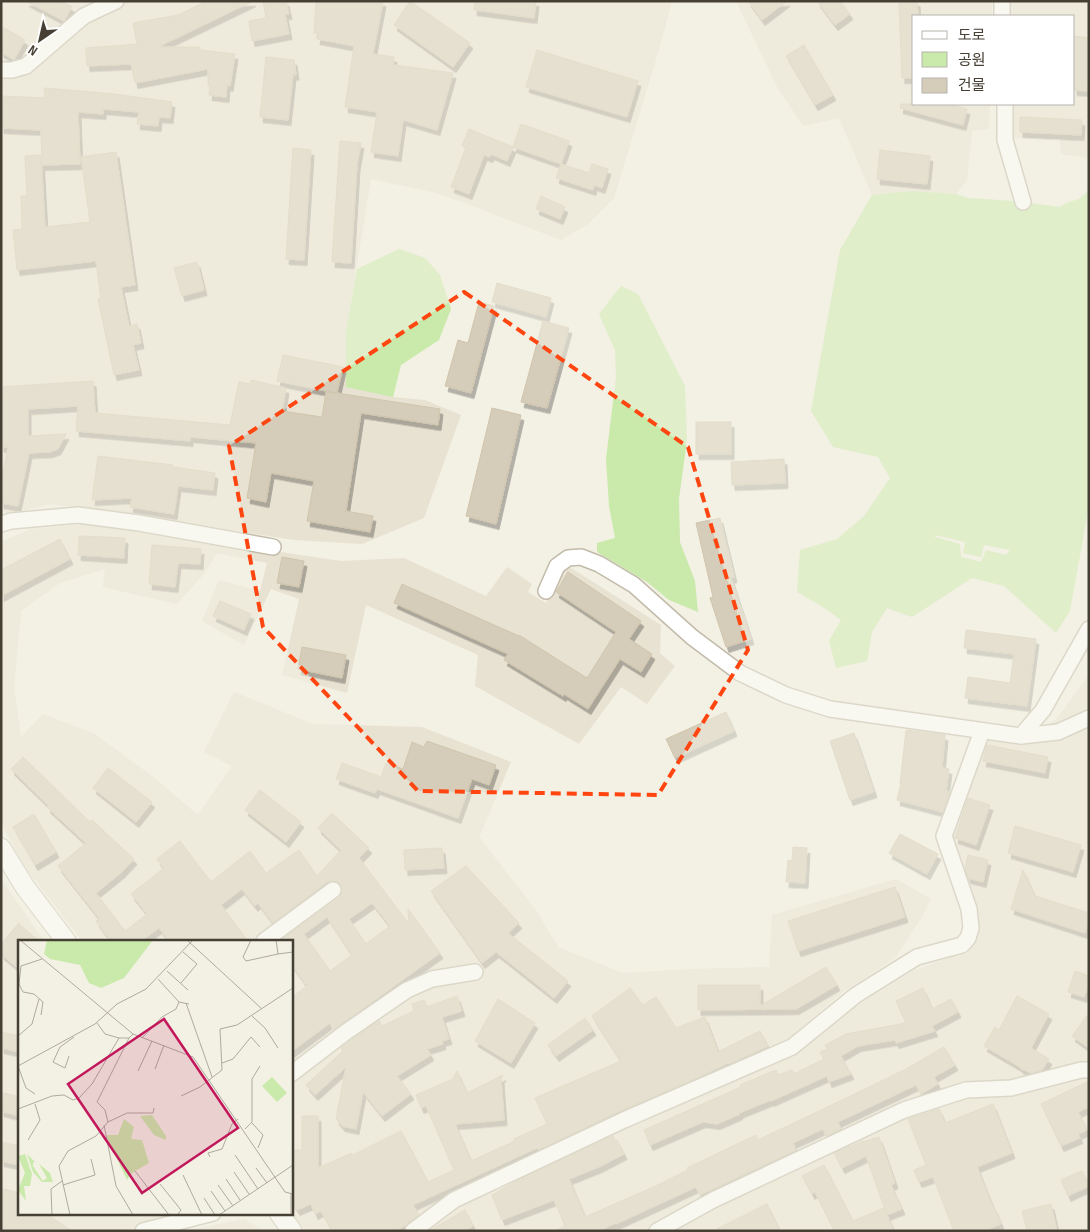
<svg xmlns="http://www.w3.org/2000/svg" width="1090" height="1232" viewBox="0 0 1090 1232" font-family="'Sofia Sans Condensed','Noto Sans KR',sans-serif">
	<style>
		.residential { fill: #e8e2d2 }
		.green { fill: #c9eaaa; fill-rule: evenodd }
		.building { fill: #d5ccb9; stroke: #d1c5ac; fill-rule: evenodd; filter: url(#shadow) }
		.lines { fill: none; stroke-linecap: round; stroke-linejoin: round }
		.minor-casing { stroke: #c2bba9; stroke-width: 18 }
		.tertiary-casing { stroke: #c2bba9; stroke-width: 21 }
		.minor { stroke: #fff; stroke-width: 15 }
		.tertiary { stroke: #fff; stroke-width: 19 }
		.marked { fill: none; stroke: #ff4510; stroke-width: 4; stroke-dasharray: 10 6; stroke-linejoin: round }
		.inset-road { fill: none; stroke: #aeaa9e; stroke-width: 1 }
		.view { fill: #c2185b; fill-opacity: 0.15; stroke: #c2185b; stroke-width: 2.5 }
		.inset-edge { fill: none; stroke: #464034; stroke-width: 2.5 }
	</style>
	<defs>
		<filter id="shadow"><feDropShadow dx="3" dy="5.5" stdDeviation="0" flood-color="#0004"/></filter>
	</defs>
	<rect width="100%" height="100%" fill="#f3f0e4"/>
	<g class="residential">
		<polygon points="1,1 672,1 660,46 614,198 588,224 561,240 465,203 433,192 371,179 346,331 347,355 393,397 425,400 461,415 424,518 362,544 294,540 153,518 51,504 12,513 1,512"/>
		<polygon points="736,1 992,1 992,16 914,16 914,104 990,104 989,129 972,131 967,180 956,194 912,191 872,195 839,118 803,126 776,85"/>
		<polygon points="1011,1 1089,1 1089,158 1061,154 1060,139 1014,138 1013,104 1074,104 1074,16 1011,16"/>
		<polygon points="86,524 206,540 280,552 341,561 404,558 486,596 507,567 532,584 528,592 546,603 551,591 568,566 661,625 660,653 675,666 647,704 621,687 579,744 475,686 478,655 366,605 347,693 282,675 299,599 271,589 244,645 202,621 219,580 260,591 267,563 217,553 203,575 177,604 103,587 105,569 60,583 21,611 14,687 21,737 43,714 95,734 152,776 198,815 232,766 204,752 234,692 313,724 422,727 511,762 479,837 536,910 558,947 623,973 692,969 769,967 772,915 896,879 931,899 922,917 895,958 844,991 782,1044 407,1231 306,1231 291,1213 291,941 82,941 22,863 1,822 1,542 31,529"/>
		<polygon points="1089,675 1089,1231 424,1231 456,1205 790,1054 858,1005 915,970 948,958 967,954 976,934 950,842 985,739 1024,742 1056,720"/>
		<polygon points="1,879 44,941 19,941 19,1213 186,1213 122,1231 1,1231"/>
		<polygon points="245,1219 264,1231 186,1231 214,1225"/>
	</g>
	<g class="green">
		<path d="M1089,190V506L1070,611L1056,633L1004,586L972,578L912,617L887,608L872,632L867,661L836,668L829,641L841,620L823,607L797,592L800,550L837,539L864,516L890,478L878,457L833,447L811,411L840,250L872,195L912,191L956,194L971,199L972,198L1023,202L1060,207L1066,203L1079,199ZM935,535L965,542L963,553L981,557L984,545L1010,550L1006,555L986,550L981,562L961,557L960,544L935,537Z"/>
		<polygon points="399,249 425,258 440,275 451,309 439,340 401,365 393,397 346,387 346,331 357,269"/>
		<polygon points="621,286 638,294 685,386 687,440 679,499 680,542 695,581 698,612 669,600 647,582 597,552 597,543 615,538 609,506 606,459 616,377 615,350 599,314"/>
	</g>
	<g class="building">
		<polygon points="26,1 61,1 72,7 64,21"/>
		<polygon points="207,1 253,1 158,47 200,47 200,50 235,54 230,86 227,85 226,97 209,95 210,86 208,86 208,69 135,83 131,64 87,66 86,48 137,44 133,23 178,15"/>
		<polygon points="263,1 286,1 289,14 285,14 289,34 252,41 249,21 266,18"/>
		<polygon points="316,1 383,1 373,54 394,57 393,65 453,73 437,130 403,120 398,156 371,152 377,112 345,107 354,46 317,39 318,33 314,33"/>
		<polygon points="410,1 470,43 453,67 394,25"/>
		<polygon points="475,1 536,1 534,18 474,10"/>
		<polygon points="748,1 787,1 762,20"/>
		<polygon points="817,1 840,1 850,14 835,25"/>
		<polygon points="899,1 917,1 918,16 914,16 914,78 902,78"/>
		<polygon points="1,26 25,40 14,60 1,52"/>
		<polygon points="1074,36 1089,38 1089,78 1087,91 1074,90"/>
		<polygon points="804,45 833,95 815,105 786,56"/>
		<polygon points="537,50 638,81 627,117 526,87"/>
		<polygon points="266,57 294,60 296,75 293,74 288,120 260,117"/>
		<polygon points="44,88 114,94 172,102 170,118 159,117 158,126 137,124 139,112 103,109 103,114 78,112 80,164 42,165 41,130 1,128 1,96 45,98"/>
		<polygon points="901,104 948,104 967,109 963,125 900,108"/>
		<polygon points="1020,117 1082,120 1081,135 1020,132"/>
		<polygon points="521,124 569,141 561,164 513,147 507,161 491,154 490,157 484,155 469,194 451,187 466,148 462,146 469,129 513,147"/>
		<polygon points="340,141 361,143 357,165 351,263 332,262"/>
		<polygon points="293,148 311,150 304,260 286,259"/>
		<polygon points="880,150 930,156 927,184 877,179"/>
		<polygon points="116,152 135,285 121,287 129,326 137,324 141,343 133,345 139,370 114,375 98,299 101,299 96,261 17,270 13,230 22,229 21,196 27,196 25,156 41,155 45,227 90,222 81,157"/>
		<polygon points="561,164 589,173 592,164 608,169 602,188 594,185 593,190 556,178"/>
		<polygon points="541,196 565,207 560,219 536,209"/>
		<polygon points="197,262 204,290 182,296 174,268"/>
		<polygon points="497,283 551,298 546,317 492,302"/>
		<polygon points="479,302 494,306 471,393 445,386 458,340 468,343"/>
		<polygon points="543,321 569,328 547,408 521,402"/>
		<polygon points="283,355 343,367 337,393 440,409 438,425 361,413 346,511 373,516 370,532 307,521 314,481 271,473 266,502 247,498 256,443 190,437 190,441 76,431 78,406 28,409 28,436 66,434 58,449 50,452 29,453 18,506 1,503 1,482 8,447 1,447 1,387 93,381 95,413 230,425 239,382 250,384 251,380 286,388 282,411 322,417 326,392 336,393 277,381"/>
		<polygon points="492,408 521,415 496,524 466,516"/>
		<rect x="696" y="422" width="35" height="32"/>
		<polygon points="98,456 173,465 173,467 215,473 213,490 178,486 174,514 130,507 132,498 92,500"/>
		<polygon points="784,459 785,483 732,485 731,462"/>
		<polygon points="720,518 734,577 731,578 751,639 726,647 710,598 713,597 696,523"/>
		<polygon points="79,536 125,538 124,558 78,555"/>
		<polygon points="60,539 70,559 1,596 1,570"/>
		<polygon points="152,545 201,549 200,564 178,563 175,587 149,584"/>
		<polygon points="282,557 304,561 299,587 277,583"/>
		<polygon points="568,572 641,621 629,639 652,654 641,672 620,659 588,709 564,694 563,696 504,660 508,654 394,603 402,584 519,636 519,635 587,678 616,632 556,592"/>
		<polygon points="220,601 251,614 244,630 213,616"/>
		<polygon points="966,630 1036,639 1027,706 965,698 968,677 1010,683 1014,654 964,648"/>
		<polygon points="302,647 346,655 342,678 298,669"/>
		<polygon points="726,712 734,731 675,758 666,739"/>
		<polygon points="906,730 945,735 942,768 949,769 946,791 950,792 943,812 897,800 901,783 900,784"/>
		<polygon points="854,733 874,792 850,800 830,741"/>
		<polygon points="427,741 496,765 489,785 472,779 458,818 377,789 375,793 336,779 342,763 381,777 386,763 403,769 412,742 424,747"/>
		<polygon points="987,745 1048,757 1045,773 983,761"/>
		<path d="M23,757L90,822L92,820L134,859L122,872L96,893L125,931L147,914L131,894L164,868L157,859L180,841L211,882L250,851L266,873L299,850L317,876L341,850L318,828L332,813L369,848L359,858L409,924L408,909L440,953L333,1030L330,1023L291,1052V998L307,986L291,964V941H287L284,938L339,898L341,894L342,889L340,884L336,881H332L327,882L273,923L258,903L255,906L242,889L221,905L248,941H169L159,928L141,941H111L96,921L99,918L58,866L86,843L47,807L49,806L11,769ZM372,903L390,926L366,944L349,919ZM327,917L352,955L330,971L304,934Z"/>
		<polygon points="108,768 152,802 136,822 93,788"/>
		<polygon points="260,790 301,822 286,842 245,810"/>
		<polygon points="968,798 990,805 976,845 955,838"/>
		<polygon points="34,814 56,852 35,865 13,827"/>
		<polygon points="1015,826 1081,845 1073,872 1008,853"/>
		<polygon points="900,834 938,854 927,874 889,853"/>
		<polygon points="793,847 807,848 805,883 786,882 788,860 792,861"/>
		<polygon points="442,848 444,868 405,870 404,850"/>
		<polygon points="968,855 988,860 983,882 968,878 965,869"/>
		<polygon points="466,866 519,923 508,933 568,981 554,998 496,952 482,963 431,891"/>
		<polygon points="1023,870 1035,896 1089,913 1089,919 1085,933 1011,909"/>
		<polygon points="895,887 905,917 798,951 788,921"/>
		<polygon points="19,923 19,924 39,941 19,941 19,969 1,954 1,944"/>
		<polygon points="826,967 837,985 796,1009 698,1010 698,985 760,985 760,1006"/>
		<polygon points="1075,971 1089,976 1089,983 1084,997 1068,992"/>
		<polygon points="630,988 643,1005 656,997 676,1028 705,1017 718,1052 760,1031 768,1046 729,1064 728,1063 688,1082 622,1110 538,1150 537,1148 413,1205 419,1215 406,1225 396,1231 332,1231 321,1211 315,1214 311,1204 297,1210 291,1201 291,1150 302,1150 302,1116 318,1116 318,1168 352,1153 351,1156 401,1131 428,1182 454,1170 426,1106 421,1108 416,1095 453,1079 457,1071 467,1093 503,1075 501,1078 504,1120 455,1124 471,1161 515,1141 514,1139 547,1124 535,1098 621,1061 592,1016"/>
		<polygon points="923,988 932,1009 951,999 958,1012 932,1026 935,1031 896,1043 895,1040 858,1046 841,1056 851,1074 829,1082 827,1076 771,1101 771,1100 739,1113 740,1114 717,1124 703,1122 650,1145 644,1130 741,1087 740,1085 776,1070 778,1075 792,1070 794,1074 824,1059 820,1052 827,1049 825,1045 846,1034 906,1023 896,1001"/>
		<polygon points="457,996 462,1011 442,1017 449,1039 442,1041 443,1044 427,1049 431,1055 397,1076 411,1094 382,1116 363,1092 356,1129 342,1126 336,1119 346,1067 315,1095 306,1085 343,1051 341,1048 379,1020 382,1026 414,1011 412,1004 424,1000 427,1007"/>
		<polygon points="1017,996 1049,1014 1031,1048 1049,1059 1042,1070 1031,1073 1020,1068 1020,1067 984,1046 995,1027 999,1030"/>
		<polygon points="498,999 535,1023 511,1063 475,1041"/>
		<polygon points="1089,1013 1089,1048 1072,1036"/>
		<polygon points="585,1018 593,1030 556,1056 548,1045"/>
		<polygon points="1,1032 19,1036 19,1052 1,1048"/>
		<polygon points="944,1047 955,1065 934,1077 938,1084 921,1094 916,1085 838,1122 841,1129 826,1136 823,1129 793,1143 796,1150 700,1195 696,1187 616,1224 616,1223 598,1231 555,1231 565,1226 554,1200 502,1220 492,1195 524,1177 613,1136 615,1141 617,1140 624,1154 599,1167 569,1179 585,1217 658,1185 688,1170 687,1168 756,1135 758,1140 859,1092 906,1069"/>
		<polygon points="1089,1081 1089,1107 1078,1112 1087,1130 1078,1134 1080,1138 1061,1146 1041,1104"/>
		<polygon points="1,1092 19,1097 19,1116 1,1111"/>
		<polygon points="993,1104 1012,1153 977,1167 993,1207 994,1207 1001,1224 984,1231 954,1231 933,1177 919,1182 914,1170 926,1165 908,1119 939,1109 945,1123"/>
		<polygon points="879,1137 895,1183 891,1185 902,1209 887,1215 866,1156 842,1168 834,1153 850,1146 850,1147 863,1141 863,1142"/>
		<polygon points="1,1142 19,1146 19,1165 1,1161"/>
		<polygon points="824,1165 853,1221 884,1208 894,1231 832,1231 834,1230 815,1192 812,1194 802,1176"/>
		<polygon points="1082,1171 1089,1184 1089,1186 1068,1196 1061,1180"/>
		<polygon points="1,1188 19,1193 19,1213 45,1213 72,1231 1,1231"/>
		<polygon points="767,1204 780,1231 713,1231"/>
		<polygon points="1051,1204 1057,1231 1027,1231 1022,1211"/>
		<polygon points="465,1210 473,1226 464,1231 429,1231"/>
	</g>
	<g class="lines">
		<defs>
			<g id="minor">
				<polyline points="1002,1 1002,16"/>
				<polyline points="1,70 12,70 26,66 84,16 116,1"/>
				<polyline points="1005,104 1005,140 1023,202"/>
				<polyline points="1,524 11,521 78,515 139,523 273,547"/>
				<polyline points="546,591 557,566 568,558 581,557 599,564 634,585 692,637 740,673 786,695 830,709 1021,736 1058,732 1089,718"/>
				<polyline points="1021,736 1043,710 1089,629"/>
				<polyline points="264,941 333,890"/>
				<polyline points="291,1074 346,1032 407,990 432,979 475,972"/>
				<polyline points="143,1231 213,1213"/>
				<polyline points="413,1231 454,1200 624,1120 792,1047 856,995 917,957 962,945 968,938 971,928 969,909 944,836 982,731"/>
				<polyline points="657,1231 713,1200 904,1110 966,1090 1011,1088 1081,1070 1089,1070"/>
			</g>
			<g id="tertiary">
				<polyline points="1,848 25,887 66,941"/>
				<polyline points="279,1213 292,1231"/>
			</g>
		</defs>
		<use href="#minor" class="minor-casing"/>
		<use href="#tertiary" class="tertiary-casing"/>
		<use href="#minor" class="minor"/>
		<use href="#tertiary" class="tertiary"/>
	</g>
	<path d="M0 0H1090V1232H0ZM464,292L688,447L748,650L658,795L418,791L263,627L229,446Z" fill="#f3f0e4" fill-opacity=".55" fill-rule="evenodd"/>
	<path class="marked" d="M464,292L688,447L748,650L658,795L418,791L263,627L229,446Z"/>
	<g transform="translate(18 940)">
		<rect width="275" height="275" fill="#f3f0e4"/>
		<path d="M29,0H135L106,38L83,48L71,43L62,25L32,19L26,14ZM254,137L269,153L259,162L244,146ZM134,175L148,196V200L136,195L122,176ZM106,179L116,187L113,199L124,200L131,223L114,233L109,240L89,198V195H100ZM7,214L14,234L12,246H6L8,261L0,250L7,233L0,216ZM9,214L18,223L15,222V226L25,241L29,238L21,224L32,233L35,242H24L15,232Z" fill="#c9eaaa"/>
		<path class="inset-road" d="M2,0L115,94L175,117L267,252L275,254M169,0L244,69M233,0L225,17L228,21L260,14L258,0M260,14L275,12M149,31L170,50M140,39L161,62L171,64M163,43L179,24L165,12M168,63L194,137M23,75L25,62L16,54L5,52L1,44L3,26L24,19M234,76L247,88L260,108M79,83L87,94L101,98H111L115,94M0,96L14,84L21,59M124,98L144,77L158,69L161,62M51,116L47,128L35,122L42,107L56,97M204,123L215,119L233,97L242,107M0,126L77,84L99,64L128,49L175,0M0,126L8,148L17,154M137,129L146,105M120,131L134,101M163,156L182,147L204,130L202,89L219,85L275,48M0,169L34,156L46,155L55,160L61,158L74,144L101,98M90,182L87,170L79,162L111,98M234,183L245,195L240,208M86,185L98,246L115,275M227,189L234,182V139L242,126M10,200L22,180L17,164M217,215L240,249M192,217L190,213L204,209L214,184L220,179M238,228L249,243M117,231L151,275M216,232L231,254M165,235L184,275M208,239L222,260M142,244L163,270L160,274M45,245L77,235L73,219M200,245L215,266M193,251L207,271M186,258L197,275M34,275L33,249L44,241M52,275L41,226L50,211L78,196L90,182L109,173H135L136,168M201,275L275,225M273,275V254"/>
		<path class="view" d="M146,79L220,188L124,253L50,144Z"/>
		<rect width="275" height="275" class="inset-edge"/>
	</g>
	<rect width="1090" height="1232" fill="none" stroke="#464034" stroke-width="5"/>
	<rect x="912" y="15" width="162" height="90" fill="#ffffff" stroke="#b5b3ae"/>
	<rect x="922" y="31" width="25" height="8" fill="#ffffff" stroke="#b5b3ae"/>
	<text x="958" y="40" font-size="15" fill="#464034">도로</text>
	<rect x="922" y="52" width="25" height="15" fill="#c9eaaa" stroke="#b5b3ae"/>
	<text x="958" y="65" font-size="15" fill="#464034">공원</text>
	<rect x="922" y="78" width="25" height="15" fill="#d5ccb9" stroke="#b5b3ae"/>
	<text x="958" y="90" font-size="15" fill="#464034">건물</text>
	<g transform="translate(40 40) rotate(214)" stroke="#ffffff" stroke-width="4" paint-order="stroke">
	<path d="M0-4L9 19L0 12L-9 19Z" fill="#464034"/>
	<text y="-8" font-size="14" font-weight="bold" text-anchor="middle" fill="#464034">N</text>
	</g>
</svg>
